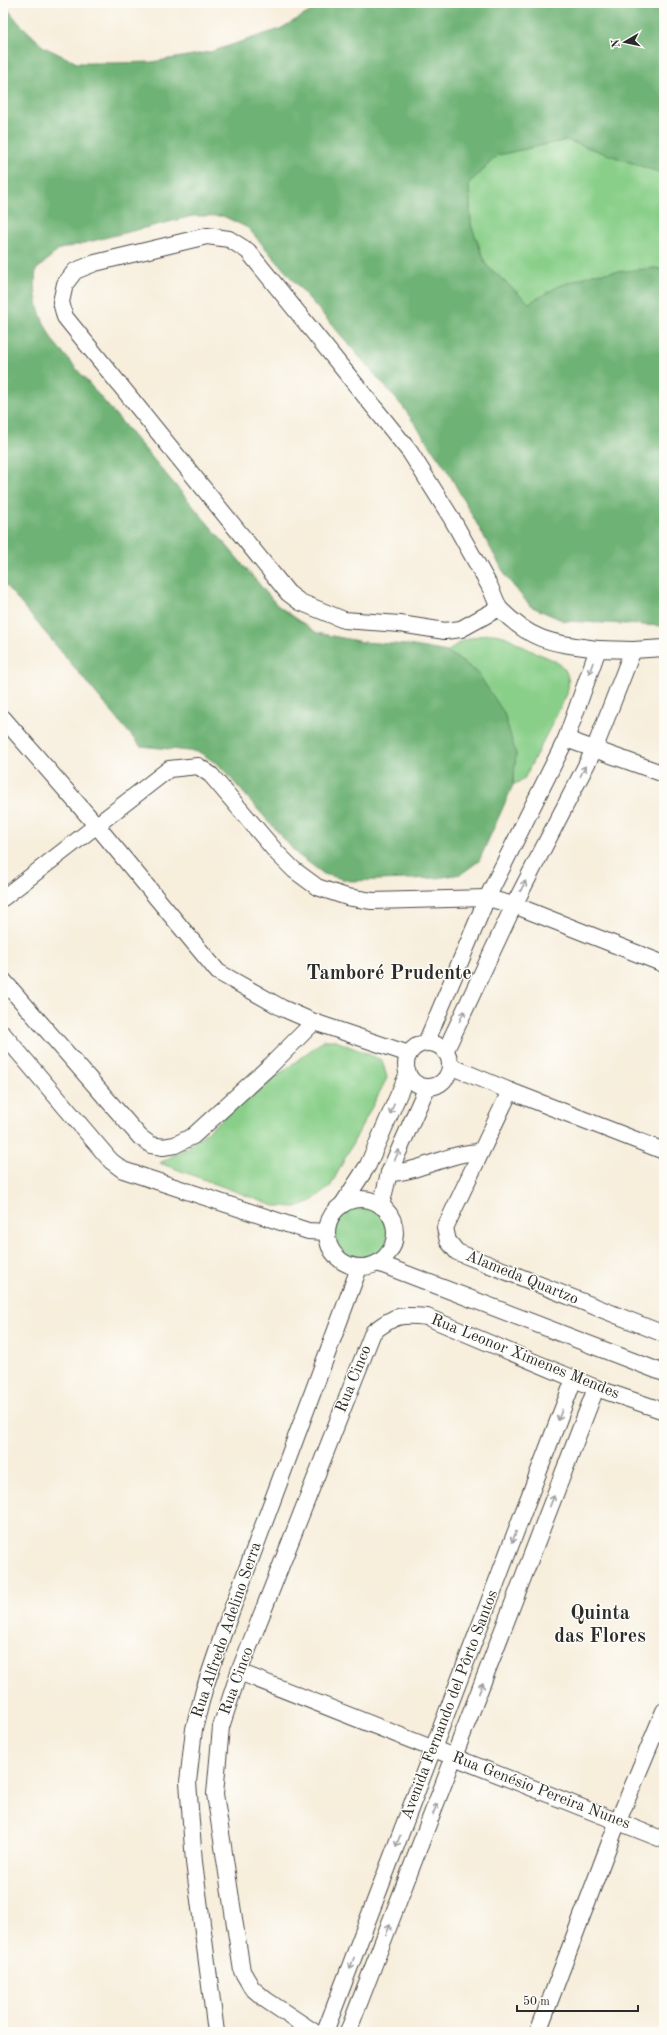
<svg xmlns="http://www.w3.org/2000/svg" width="667" height="2035" viewBox="0 0 667 2035" font-family="'Old Standard TT',serif">
	<style>
		.green { fill: #89cf89; stroke: #5a7d5a }
		.forest { fill: #6eb275; stroke: #4c6e50 }
		.lines { fill: none; stroke-linecap: round; stroke-linejoin: round }
		.minor-casing { stroke: #4a4846; stroke-width: 18 }
		.minor { stroke: #fff; stroke-width: 16 }
		.oneway { stroke: #a0a0a0 }
		.labels { text-anchor: middle; dominant-baseline: central; stroke-width: 3; stroke-linejoin: round; paint-order: stroke }
		.street-label { font-size: 16px; fill: #2b2b2b; stroke: #fdfcf7 }
		.district-label { font-size: 20px; font-weight: bold; fill: #2b2b2b; stroke: #fdfcf7 }
	</style>
	<rect width="100%" height="100%" fill="#fdfcf7"/>
	<filter id="ink" filterUnits="userSpaceOnUse"><feTurbulence type="fractalNoise" baseFrequency=".025" numOctaves="2"/><feDisplacementMap in="SourceGraphic" scale="8" xChannelSelector="R" yChannelSelector="G"/><feConvolveMatrix kernelMatrix="1 2 1 2 8 2 1 2 1" color-interpolation-filters="sRGB"/></filter>
	<filter id="wash" filterUnits="userSpaceOnUse"><feTurbulence type="fractalNoise" baseFrequency=".012" numOctaves="4" result="noise"/><feDisplacementMap in="SourceGraphic" scale="16" xChannelSelector="R" yChannelSelector="G"/><feGaussianBlur stdDeviation="0.9" result="paint"/><feColorMatrix in="noise" values="0 0 0 0 0 0 0 0 0 0 0 0 0 0 0 0 0 1.4 0 .05"/><feComposite in="paint" operator="in"/></filter>
	<g filter="url(#wash)">
		<rect width="100%" height="100%" fill="#f7eedc"/>
		<g class="green">
			<polygon points="567,140 664,174 664,270 655,268 559,286 529,304 486,265 471,225 469,183 498,155"/>
			<path d="M488,634C505,633 513,641 528,649C549,660 575,661 567,694L524,779L513,785L516,754L477,672L448,652C455,642 475,636 488,634Z"/>
			<polygon points="324,1040 334,1040 382,1060 387,1078 330,1187 310,1202 296,1207 274,1206 160,1163 188,1147 248,1098"/>
			<circle cx="361" cy="1233" r="27"/>
		</g>
		<path class="forest" d="M3,3L18,22L44,47L77,63H115L152,62L210,52L280,29L325,3H664V174L566,140L498,155L469,183L471,225L486,265L529,303L559,286L593,274L655,268L664,270V626L564,621L530,606L507,578L447,470L403,407L248,228L223,216H193L60,249L36,270C33,301 39,314 53,341L277,605L317,633L363,642L408,645L448,652L477,672L504,713L516,754L513,785L479,861L461,874L437,878L350,881L324,874L297,854L219,765L199,752L140,746L3,582Z"/>
	</g>
	<g filter="url(#ink)">
		<g class="lines">
			<defs>
				<g id="minor">
					<path d="M499,608L490,587L452,519L410,452L248,251L229,239L207,236L95,263L75,271L65,284L61,302L65,317L288,593L300,602L344,620L400,624L445,631L461,629L499,608C532,642 552,643 598,649"/>
					<polyline points="633,650 664,648"/>
					<polyline points="3,718 97,826 218,972 282,1008 314,1022 409,1054"/>
					<polyline points="566,739 664,774"/>
					<polyline points="3,898 169,769 198,766 211,775 277,853 294,870 317,887 347,897 372,901 487,898 514,905 664,964"/>
					<polyline points="3,980 140,1137 151,1145 163,1147 175,1145 193,1136 271,1065 314,1022"/>
					<polyline points="3,1034 111,1161 123,1170 308,1231 327,1232"/>
					<polyline points="426,1043 487,898 566,739 598,649 633,650 594,750 514,905 445,1052"/>
					<circle cx="428" cy="1065" r="22"/>
					<polyline points="450,1066 510,1091 664,1151"/>
					<polyline points="510,1091 445,1228 448,1241 457,1252 664,1334"/>
					<path d="M389,1173C421,1172 449,1152 481,1152"/>
					<circle cx="361" cy="1233" r="34"/>
					<polyline points="342,1205 368,1165 408,1073"/>
					<polyline points="381,1206 389,1173 427,1087"/>
					<polyline points="378,1263 664,1373"/>
					<polyline points="239,1672 664,1840"/>
					<polyline points="216,2032 194,1862 188,1782 194,1729 204,1690 225,1628 359,1268"/>
					<path d="M314,2032L266,2000L252,1988L242,1971L215,1794L221,1727L239,1672L373,1332C395,1315 399,1314 427,1317L596,1388L664,1411"/>
					<polyline points="325,2032 574,1379"/>
					<polyline points="348,2032 596,1388"/>
					<polyline points="538,2032 618,1821 664,1711"/>
				</g>
			</defs>
			<use href="#minor" class="minor-casing"/>
			<use href="#minor" class="minor"/>
		</g>
		<defs><path id="oneway-shaft" d="M-6 0H5M1.5-3L5.5 0L1.5 3" fill="none" stroke-width="1.6" stroke-linecap="round" stroke-linejoin="round"/></defs>
		<g class="oneway">
			<use href="#oneway-shaft" transform="translate(591 668) rotate(109)"/>
			<use href="#oneway-shaft" transform="translate(583 771) rotate(-63)"/>
			<use href="#oneway-shaft" transform="translate(523 886) rotate(-63)"/>
			<use href="#oneway-shaft" transform="translate(462 1016) rotate(-65)"/>
			<use href="#oneway-shaft" transform="translate(392 1109) rotate(113)"/>
			<use href="#oneway-shaft" transform="translate(397 1155) rotate(-66)"/>
			<use href="#oneway-shaft" transform="translate(560 1415) rotate(111)"/>
			<use href="#oneway-shaft" transform="translate(552 1501) rotate(-69)"/>
			<use href="#oneway-shaft" transform="translate(514 1537) rotate(111)"/>
			<use href="#oneway-shaft" transform="translate(481 1688) rotate(-69)"/>
			<use href="#oneway-shaft" transform="translate(435 1809) rotate(-69)"/>
			<use href="#oneway-shaft" transform="translate(398 1841) rotate(111)"/>
			<use href="#oneway-shaft" transform="translate(388 1930) rotate(-69)"/>
			<use href="#oneway-shaft" transform="translate(352 1963) rotate(111)"/>
		</g>
	</g>
	<g class="labels">
		<g class="street-label">
			<text transform="translate(522 1278) rotate(22)">Alameda Quartzo</text>
			<text transform="translate(525 1357) rotate(22)">Rua Leonor Ximenes Mendes</text>
			<text transform="translate(354 1379) rotate(-68)">Rua Cinco</text>
			<text transform="translate(227 1630) rotate(-71)">Rua Alfredo Adelino Serra</text>
			<text transform="translate(237 1681) rotate(-70)">Rua Cinco</text>
			<text transform="translate(450 1705) rotate(-69)">Avenida Fernando del Pôrto Santos</text>
			<text transform="translate(541 1791) rotate(21)">Rua Genésio Pereira Nunes</text>
		</g>
		<g class="district-label">
			<text x="389" y="974">Tamboré Prudente</text>
			<text x="600" y="1614">Quinta<tspan x="600" dy="23">das Flores</tspan></text>
		</g>
	</g>
	<rect width="667" height="2035" fill="none" stroke="#fdfcf7" stroke-width="16"/>
	<g transform="translate(625 42) rotate(261)" stroke="#fdfcf7" stroke-width="3" paint-order="stroke">
	<path d="M0-3L7 15L0 10L-7 15Z" fill="#2b2b2b"/>
	<text y="-6" font-size="11" font-weight="bold" text-anchor="middle" fill="#2b2b2b">N</text>
	</g>
	<path d="M517 2005v6h121v-6" fill="none" stroke="#2b2b2b" stroke-width="2"/>
	<text x="523" y="2005" font-size="12" fill="#2b2b2b" stroke="#fdfcf7" stroke-width="3" paint-order="stroke">50 m</text>
</svg>
